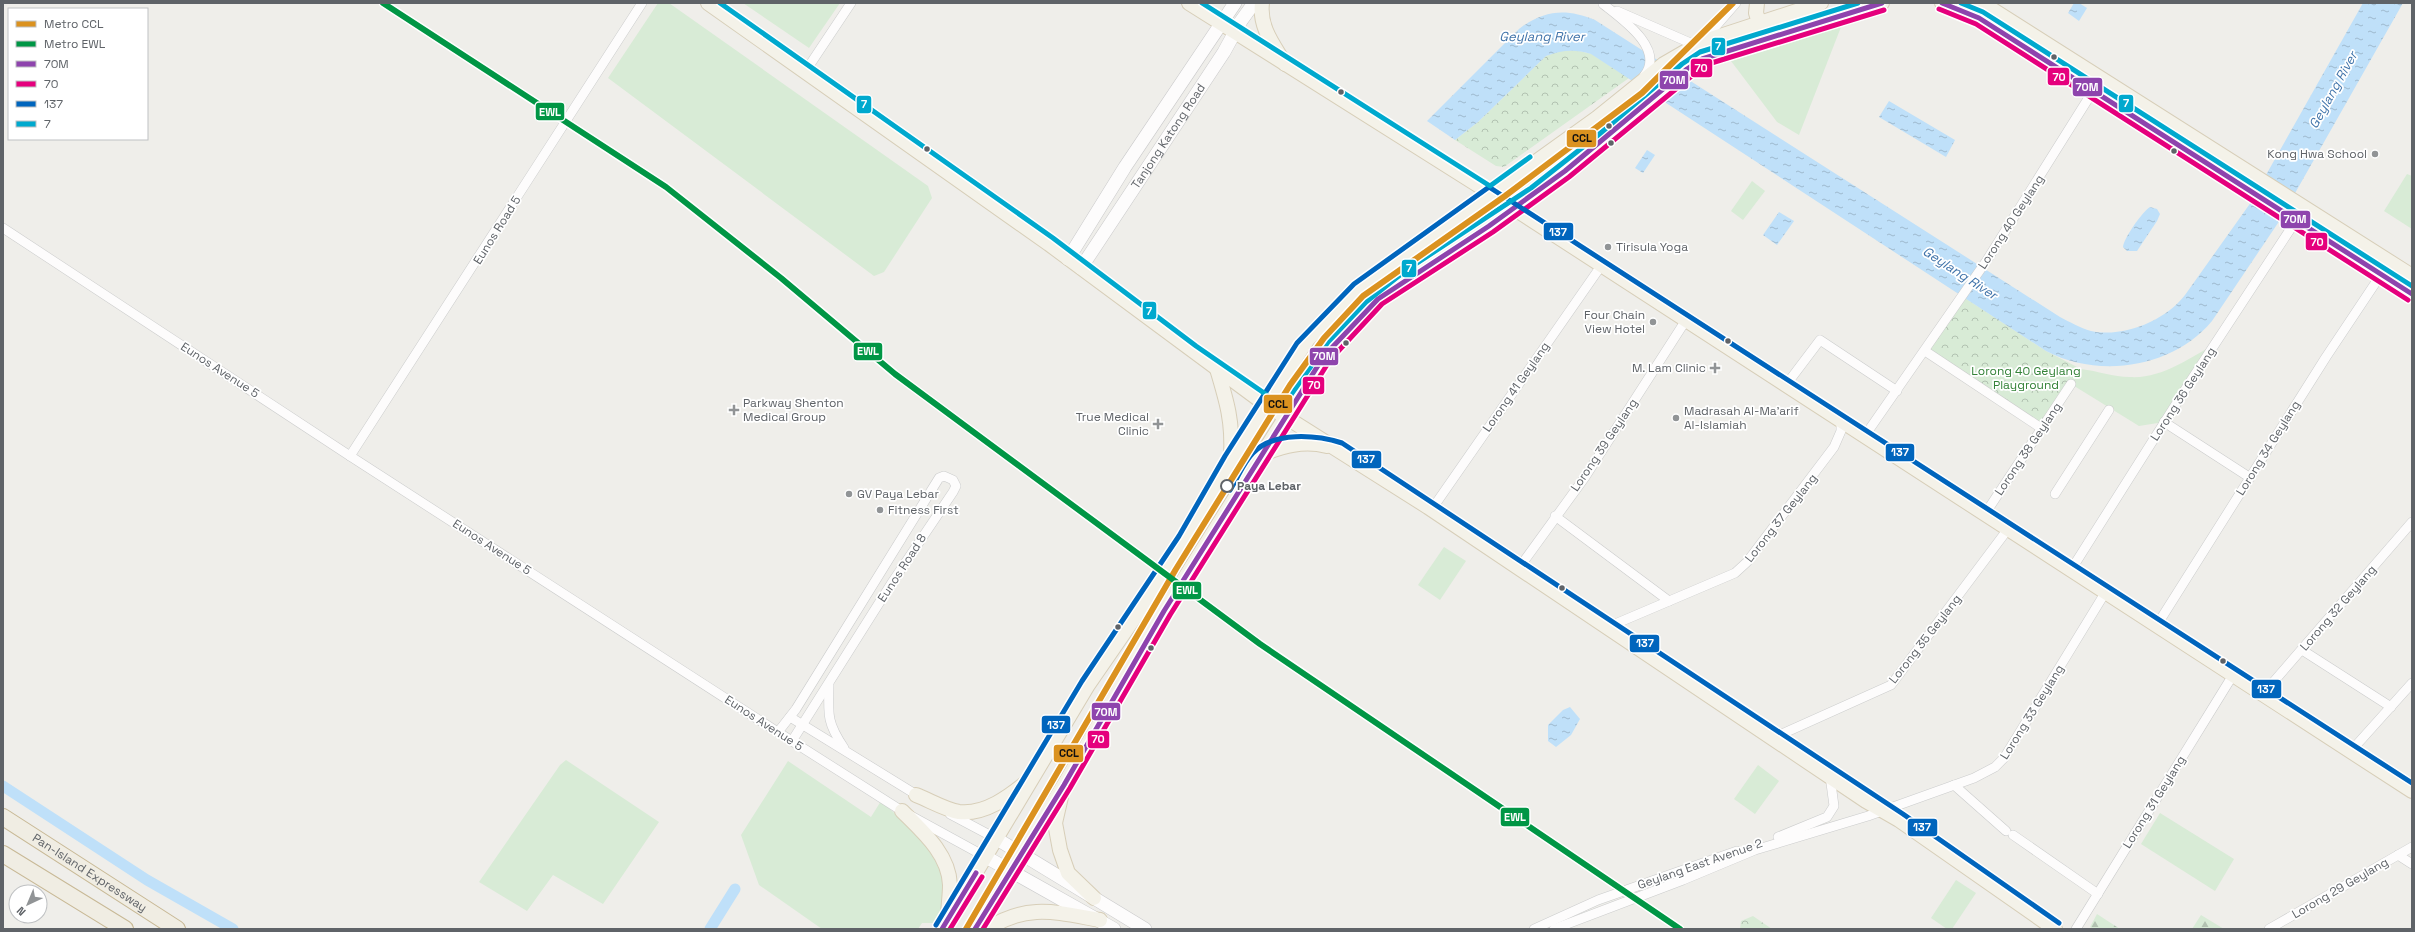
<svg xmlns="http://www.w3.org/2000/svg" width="2415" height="932" viewBox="0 0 2415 932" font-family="'Space Grotesk',sans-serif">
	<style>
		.grass { fill: #d8ebd6 }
		.forest { fill: url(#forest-firs) }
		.park { fill: url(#park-crowns) }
		.water { fill: url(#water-ripples) }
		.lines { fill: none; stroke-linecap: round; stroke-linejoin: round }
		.canal { stroke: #bfe0f9; stroke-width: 11 }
		.minor-casing { stroke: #cbcccc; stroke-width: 10 }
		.secondary-casing { stroke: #cacacb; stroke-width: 14 }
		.primary-casing { stroke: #d7ceb8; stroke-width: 16 }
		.motorway-casing { stroke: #c8b996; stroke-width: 18 }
		.minor { stroke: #fdfcfc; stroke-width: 9 }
		.secondary { stroke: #fdfcfc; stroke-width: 13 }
		.primary { stroke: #f4f2e9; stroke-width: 14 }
		.motorway { stroke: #f0ede3; stroke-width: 16 }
		.bus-1-casing { stroke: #fff; stroke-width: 8 }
		.bus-2-casing { stroke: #fff; stroke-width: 8 }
		.bus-3-casing { stroke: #fff; stroke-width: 8 }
		.bus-4-casing { stroke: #fff; stroke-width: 8 }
		.bus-1 { stroke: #8e44ad; stroke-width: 5 }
		.bus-2 { stroke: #e5007d; stroke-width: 5 }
		.bus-3 { stroke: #0065bd; stroke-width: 5 }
		.bus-4 { stroke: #00a9ce; stroke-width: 5 }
		.metro-1-casing { stroke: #fff; stroke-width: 9 }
		.metro-2-casing { stroke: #fff; stroke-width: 9 }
		.metro-1 { stroke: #db921f; stroke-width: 6 }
		.metro-2 { stroke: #009645; stroke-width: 6 }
		.bus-dot { fill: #5f6368; stroke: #fff; stroke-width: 1.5 }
		.poi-dot { fill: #919496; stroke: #fff; stroke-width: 1.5 }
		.stop-dot { fill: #fff; stroke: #5f6368; stroke-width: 2 }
		.labels { text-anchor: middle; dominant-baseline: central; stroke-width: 3.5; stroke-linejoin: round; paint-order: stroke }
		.street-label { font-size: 12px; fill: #5f6368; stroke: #fff }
		.poi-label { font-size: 12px; fill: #5f6368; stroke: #fff; text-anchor: start }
		.park-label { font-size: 12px; fill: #348238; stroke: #fff }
		.stop-label { font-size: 12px; font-weight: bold; fill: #5f6368; stroke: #fff; text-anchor: start }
		.water-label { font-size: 13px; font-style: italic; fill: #4174aa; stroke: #fff }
		.line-badge { stroke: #fff; stroke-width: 1.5 }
		.badge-label { font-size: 11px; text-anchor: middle; font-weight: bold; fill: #fff }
		.pale-badge-label { font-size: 11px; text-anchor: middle; font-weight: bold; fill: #111 }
	</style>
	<defs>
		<pattern id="forest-firs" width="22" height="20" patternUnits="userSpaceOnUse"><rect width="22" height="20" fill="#d8ebd6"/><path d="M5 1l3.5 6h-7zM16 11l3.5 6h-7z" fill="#b2c2b1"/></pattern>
		<pattern id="park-crowns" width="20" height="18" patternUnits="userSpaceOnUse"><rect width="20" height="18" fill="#d8ebd6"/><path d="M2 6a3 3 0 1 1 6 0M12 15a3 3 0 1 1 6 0" fill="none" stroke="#b2c2b1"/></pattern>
		<pattern id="water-ripples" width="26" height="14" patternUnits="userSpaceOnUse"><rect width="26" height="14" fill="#bfe0f9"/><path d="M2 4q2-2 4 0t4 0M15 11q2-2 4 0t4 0" fill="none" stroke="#9eb9cd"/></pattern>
	</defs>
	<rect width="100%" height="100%" fill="#efeeea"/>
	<g class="grass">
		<polygon points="658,3 669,3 928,186 932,198 884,272 874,276 608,78"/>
		<polygon points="743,3 840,3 809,48"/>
		<polygon points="1841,27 1799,135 1777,122 1731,61"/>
		<polygon points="2407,174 2412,176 2412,229 2384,211"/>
		<polygon points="1752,181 1765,191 1743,220 1731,211"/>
		<path d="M2215,344L2164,422L2139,426L2071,384L2081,369C2098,371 2113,377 2130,377C2161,379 2190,358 2215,344Z"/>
		<polygon points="1444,547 1466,561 1440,600 1418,585"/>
		<polygon points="566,760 659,822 603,904 553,875 527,911 479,882 560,765"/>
		<polygon points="788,761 871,817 881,801 921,837 944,873 944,916 939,923 922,923 918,929 822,929 759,885 741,835"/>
		<polygon points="1758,765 1779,781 1755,814 1734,799"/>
		<polygon points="2160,813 2234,859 2215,891 2141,844"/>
		<polygon points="1956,880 1976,893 1952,929 1947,929 1931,918"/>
	</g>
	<g class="forest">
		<polygon points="2097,914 2120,929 2093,929 2090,927"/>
		<polygon points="2201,915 2224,929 2192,929"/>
	</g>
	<g class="park">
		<polygon points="1575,50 1592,54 1629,78 1504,167 1496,166 1455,140 1478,122 1546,56 1560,51"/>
		<polygon points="1962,296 2046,351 2081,369 2041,428 1925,351"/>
		<polygon points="1753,916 1772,929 1740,929 1741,921"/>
	</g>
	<g class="water">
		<polygon points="2074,3 2079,3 2087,8 2079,21 2068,13"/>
		<path d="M2363,3H2403L2278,223L2212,321C2173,368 2099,379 2046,351L1591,54C1574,49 1563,50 1546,56L1478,122L1455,140L1427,121L1519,29C1544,10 1566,8 1595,20L2060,317C2070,322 2080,328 2091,331C2123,338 2165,321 2185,295L2249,205Z"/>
		<polygon points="1889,101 1955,140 1946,157 1879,117"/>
		<polygon points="1647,150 1655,155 1643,173 1635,168"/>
		<path d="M2150,207L2157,209L2160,214L2157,221L2137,251H2127L2123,247C2123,239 2143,211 2150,207Z"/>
		<polygon points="1779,212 1794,221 1777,245 1763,235"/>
		<polygon points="1570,707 1580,719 1571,735 1556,747 1548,741 1548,725 1563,710"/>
	</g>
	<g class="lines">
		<g class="canal">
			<polyline points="3,786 147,880 233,929"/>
			<polyline points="710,929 735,889"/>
		</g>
		<defs>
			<g id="minor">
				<path d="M1603,4C1622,19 1666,49 1644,76"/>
				<polyline points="1617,11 1695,45"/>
				<polyline points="1703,41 1736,3"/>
				<polyline points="805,72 851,3"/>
				<polyline points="3,228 350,456 773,729 902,811 986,857"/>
				<polyline points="1925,351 2041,428"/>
				<polyline points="1786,385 1820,340 1897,391"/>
				<polyline points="2164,422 2249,477"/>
				<polyline points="1864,437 1987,260 2093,91"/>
				<polyline points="350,456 642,3"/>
				<polyline points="2055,494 2109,410"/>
				<polyline points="1432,509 1601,266"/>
				<polyline points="1985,514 2071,384"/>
				<polyline points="1555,516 1669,601"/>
				<polyline points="1519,568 1585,477 1686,320"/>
				<polyline points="2071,570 2190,382 2297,219"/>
				<polyline points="2157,625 2326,357 2382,273"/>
				<polyline points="1608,627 1735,573 1747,562 1834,447 1841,431 1841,423"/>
				<polyline points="2302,650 2391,707"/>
				<path d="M829,685C828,715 827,723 844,748"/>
				<polyline points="2263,694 2412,522"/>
				<polyline points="790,717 920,797"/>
				<polyline points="778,732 796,709 939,478 944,476 953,480 956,486 953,492 893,581 792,741"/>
				<polyline points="1773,738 1891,685 2008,529"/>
				<polyline points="2351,751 2412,683"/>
				<polyline points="1954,785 2006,831"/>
				<polyline points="950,814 997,839"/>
				<polyline points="2013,835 2098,894"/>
				<polyline points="1778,837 1827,817 1834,806 1830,776"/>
				<polyline points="2398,855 2412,864"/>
				<polyline points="1534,929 1598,900 1737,851"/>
				<polyline points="1554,929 1683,880 1755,850 1868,816 1974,778 1995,767 2004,758 2105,593"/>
				<polyline points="2076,929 2233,675"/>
				<polyline points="2269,929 2412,847"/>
			</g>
			<g id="secondary">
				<polyline points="1068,259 1125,167 1235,3"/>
				<path id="s1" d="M1081,268L1224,52L1241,21L1254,3"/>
				<polyline points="997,839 1145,929"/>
				<polyline points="986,857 1114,929"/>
			</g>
			<g id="primary">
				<polyline points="708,3 1049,244 1265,404 1428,507 1866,801 1899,820 2055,929"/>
				<polyline points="1189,3 1481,187 2412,791"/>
				<path d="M1262,3C1259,27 1273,44 1285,64"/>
				<polyline points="1757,3 1756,13 1759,22"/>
				<polyline points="1942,3 1979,18 2412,294"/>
				<polyline points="1982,3 2412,276"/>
				<path d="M1217,369C1227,402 1233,422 1231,457"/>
				<path d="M1260,455C1283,446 1303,440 1327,446"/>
				<path d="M916,795C929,800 946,810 959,812C985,815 1010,796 1028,781"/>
				<polyline points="1061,797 1055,823 1060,850 1068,873 1094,898"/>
				<path d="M902,811C922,831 949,854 950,885C950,896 948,907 948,919"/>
				<polyline points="942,929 1088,685 1157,585 1265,404 1308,339 1359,289 1597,118 1664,64 1702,42 1821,3"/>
				<polyline points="975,929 1064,785 1164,611 1324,356 1352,324 1378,299 1489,226 1565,171 1687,69 1702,59 1882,3"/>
				<path d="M987,929C1028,903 1055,912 1100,920"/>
			</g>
			<g id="motorway">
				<path id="s2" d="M3,817L177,929"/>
				<polyline points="3,854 125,929"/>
			</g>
		</defs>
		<use href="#minor" class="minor-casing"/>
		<use href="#secondary" class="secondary-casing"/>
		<use href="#primary" class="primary-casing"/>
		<use href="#motorway" class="motorway-casing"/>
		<use href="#minor" class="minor"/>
		<use href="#secondary" class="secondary"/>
		<use href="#primary" class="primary"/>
		<use href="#motorway" class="motorway"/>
		<defs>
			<g id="bus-1">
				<polyline points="1942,3 1979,18 2412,294"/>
				<polyline points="942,929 976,873"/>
				<polyline points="975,929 1064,785 1164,611 1324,356 1378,299 1489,226 1565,171 1687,69 1702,59 1882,3"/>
			</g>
			<g id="bus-2">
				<polyline points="1939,9 1976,24 2408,300"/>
				<polyline points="950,929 982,877"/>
				<polyline points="983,929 1070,788 1170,615 1330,360 1382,304 1493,232 1569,177 1705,65 1884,10"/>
			</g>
			<g id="bus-3">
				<path d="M1230,490C1238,478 1243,463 1253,453C1274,431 1316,435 1342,443L1903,814L2059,923"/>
				<polyline points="936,925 1082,681 1179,536 1225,456 1297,343 1354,284 1489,187 2412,783"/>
			</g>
			<g id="bus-4">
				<polyline points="720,3 1053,238 1196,346 1283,406 1328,342 1366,302 1405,271 1531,188 1597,136 1682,64 1700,52 1858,3"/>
				<polyline points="1202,3 1490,186 1530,157"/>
				<polyline points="1961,3 1983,12 2412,286"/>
			</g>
		</defs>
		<use href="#bus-1" class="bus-1-casing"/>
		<use href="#bus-2" class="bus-2-casing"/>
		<use href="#bus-3" class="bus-3-casing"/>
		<use href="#bus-4" class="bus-4-casing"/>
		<use href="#bus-1" class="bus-1"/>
		<use href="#bus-2" class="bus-2"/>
		<use href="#bus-3" class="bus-3"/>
		<use href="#bus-4" class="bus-4"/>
		<defs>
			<polyline id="metro-1" points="966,929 1176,569 1290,385 1324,338 1363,296 1505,196 1642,93 1733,3"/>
			<polyline id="metro-2" points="383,3 666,187 781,278 895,374 1260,644 1680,929"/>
		</defs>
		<use href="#metro-1" class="metro-1-casing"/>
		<use href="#metro-2" class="metro-2-casing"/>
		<use href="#metro-1" class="metro-1"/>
		<use href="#metro-2" class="metro-2"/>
	</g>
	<g class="bus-dot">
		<circle cx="2054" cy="57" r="3.5"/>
		<circle cx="1341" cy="92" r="3.5"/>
		<circle cx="1609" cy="126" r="3.5"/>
		<circle cx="1611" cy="143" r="3.5"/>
		<circle cx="927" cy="149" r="3.5"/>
		<circle cx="2174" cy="151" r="3.5"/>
		<circle cx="1728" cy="341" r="3.5"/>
		<circle cx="1346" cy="343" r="3.5"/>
		<circle cx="1562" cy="588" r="3.5"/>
		<circle cx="1118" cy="627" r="3.5"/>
		<circle cx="1151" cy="648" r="3.5"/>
		<circle cx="2223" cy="661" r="3.5"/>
	</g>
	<g class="poi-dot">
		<circle cx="2375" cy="154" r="4"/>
		<circle cx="1608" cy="247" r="4"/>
		<circle cx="1653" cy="322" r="4"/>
		<path d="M1713 362h4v4h4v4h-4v4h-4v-4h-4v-4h4z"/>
		<path d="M732 404h4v4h4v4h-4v4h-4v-4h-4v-4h4z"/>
		<circle cx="1676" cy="418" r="4"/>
		<path d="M1156 418h4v4h4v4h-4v4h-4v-4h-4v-4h4z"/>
		<circle cx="849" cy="494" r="4"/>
		<circle cx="880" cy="510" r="4"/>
	</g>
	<circle class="stop-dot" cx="1227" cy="486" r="6"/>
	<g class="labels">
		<g class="street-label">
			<text stroke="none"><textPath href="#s1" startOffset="158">Tanjong Katong Road</textPath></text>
			<text transform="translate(2011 222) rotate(-57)">Lorong 40 Geylang</text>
			<text transform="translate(497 230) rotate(-58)">Eunos Road 5</text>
			<text transform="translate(220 370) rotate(33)">Eunos Avenue 5</text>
			<text transform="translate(1516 387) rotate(-55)">Lorong 41 Geylang</text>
			<text transform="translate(2183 394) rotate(-57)">Lorong 36 Geylang</text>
			<text transform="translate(1604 445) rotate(-56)">Lorong 39 Geylang</text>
			<text transform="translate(2268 448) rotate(-58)">Lorong 34 Geylang</text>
			<text transform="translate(2028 449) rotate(-56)">Lorong 38 Geylang</text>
			<text transform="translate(1781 518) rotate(-52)">Lorong 37 Geylang</text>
			<text transform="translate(492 547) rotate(33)">Eunos Avenue 5</text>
			<text transform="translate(902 568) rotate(-57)">Eunos Road 8</text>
			<text transform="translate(2338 608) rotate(-49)">Lorong 32 Geylang</text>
			<text transform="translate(1925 639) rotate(-52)">Lorong 35 Geylang</text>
			<text transform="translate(2032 712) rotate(-58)">Lorong 33 Geylang</text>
			<text transform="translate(764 723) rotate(33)">Eunos Avenue 5</text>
			<text transform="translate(2154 802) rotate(-58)">Lorong 31 Geylang</text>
			<text transform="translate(1700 864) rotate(-19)">Geylang East Avenue 2</text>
			<text stroke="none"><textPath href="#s2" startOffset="103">Pan-Island Expressway</textPath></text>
			<text transform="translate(2340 888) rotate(-30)">Lorong 29 Geylang</text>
		</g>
		<g class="poi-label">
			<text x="2367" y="154" text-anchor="end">Kong Hwa School</text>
			<text x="1616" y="247">Tirisula Yoga</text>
			<text x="1645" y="315" text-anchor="end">Four Chain<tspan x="1645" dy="14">View Hotel</tspan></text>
			<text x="1706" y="368" text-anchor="end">M. Lam Clinic</text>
			<text x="743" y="403">Parkway Shenton<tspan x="743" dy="14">Medical Group</tspan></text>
			<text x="1684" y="411">Madrasah Al-Ma'arif<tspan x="1684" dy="14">Al-Islamiah</tspan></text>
			<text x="1149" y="417" text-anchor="end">True Medical<tspan x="1149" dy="14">Clinic</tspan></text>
			<text x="857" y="494">GV Paya Lebar</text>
			<text x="888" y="510">Fitness First</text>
		</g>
		<g class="park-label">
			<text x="2026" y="371">Lorong 40 Geylang<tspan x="2026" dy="14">Playground</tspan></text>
		</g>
		<g class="stop-label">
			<text x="1237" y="486">Paya Lebar</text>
		</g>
		<g class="water-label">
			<text x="1542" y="36">Geylang River</text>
			<text transform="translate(2333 90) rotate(-61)">Geylang River</text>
			<text transform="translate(1960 273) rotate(33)">Geylang River</text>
		</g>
	</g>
	<g class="line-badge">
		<rect x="1711" y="37" width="15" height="19" rx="4" fill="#00a9ce"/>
		<rect x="1690" y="58" width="23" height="20" rx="4" fill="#e5007d"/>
		<rect x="2047" y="67" width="23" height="19" rx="4" fill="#e5007d"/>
		<rect x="1659" y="70" width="30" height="20" rx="4" fill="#8e44ad"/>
		<rect x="2072" y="77" width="31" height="20" rx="4" fill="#8e44ad"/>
		<rect x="2118" y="94" width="16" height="19" rx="4" fill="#00a9ce"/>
		<rect x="856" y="95" width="16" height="19" rx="4" fill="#00a9ce"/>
		<rect x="535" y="102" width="30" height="19" rx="4" fill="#009645"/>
		<rect x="1566" y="129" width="31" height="19" rx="4" fill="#db921f"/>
		<rect x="2280" y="210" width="31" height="19" rx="4" fill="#8e44ad"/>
		<rect x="1543" y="222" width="31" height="19" rx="4" fill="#0065bd"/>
		<rect x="2305" y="232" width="23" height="19" rx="4" fill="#e5007d"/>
		<rect x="1401" y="259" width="16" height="19" rx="4" fill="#00a9ce"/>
		<rect x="1142" y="301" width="15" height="19" rx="4" fill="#00a9ce"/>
		<rect x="853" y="342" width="30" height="19" rx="4" fill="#009645"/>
		<rect x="1309" y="347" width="30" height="19" rx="4" fill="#8e44ad"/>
		<rect x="1302" y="376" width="23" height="19" rx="4" fill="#e5007d"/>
		<rect x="1263" y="394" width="30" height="20" rx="4" fill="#db921f"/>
		<rect x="1885" y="443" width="30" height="19" rx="4" fill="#0065bd"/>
		<rect x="1351" y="450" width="31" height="19" rx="4" fill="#0065bd"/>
		<rect x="1172" y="581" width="30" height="19" rx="4" fill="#009645"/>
		<rect x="1629" y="634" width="31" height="19" rx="4" fill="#0065bd"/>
		<rect x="2251" y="679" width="31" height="20" rx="4" fill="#0065bd"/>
		<rect x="1091" y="702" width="30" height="19" rx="4" fill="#8e44ad"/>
		<rect x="1041" y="715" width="30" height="19" rx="4" fill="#0065bd"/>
		<rect x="1087" y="730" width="23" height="19" rx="4" fill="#e5007d"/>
		<rect x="1053" y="744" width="31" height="19" rx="4" fill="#db921f"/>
		<rect x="1500" y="807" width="30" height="20" rx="4" fill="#009645"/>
		<rect x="1907" y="818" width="31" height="19" rx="4" fill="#0065bd"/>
	</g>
	<g class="badge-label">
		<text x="1718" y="50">7</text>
		<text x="1701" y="72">70</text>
		<text x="2059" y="81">70</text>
		<text x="1674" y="84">70M</text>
		<text x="2087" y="91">70M</text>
		<text x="2126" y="107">7</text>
		<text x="864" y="108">7</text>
		<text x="550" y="116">EWL</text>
		<text x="2295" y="223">70M</text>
		<text x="1558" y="236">137</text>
		<text x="2317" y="246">70</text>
		<text x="1409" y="272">7</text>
		<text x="1149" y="315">7</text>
		<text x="868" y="355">EWL</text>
		<text x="1324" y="360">70M</text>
		<text x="1314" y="389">70</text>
		<text x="1900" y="456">137</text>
		<text x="1366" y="463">137</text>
		<text x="1187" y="594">EWL</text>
		<text x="1645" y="647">137</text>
		<text x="2266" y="693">137</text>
		<text x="1106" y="716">70M</text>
		<text x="1056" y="729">137</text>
		<text x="1098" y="743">70</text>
		<text x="1515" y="821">EWL</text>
		<text x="1922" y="831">137</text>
	</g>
	<g class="pale-badge-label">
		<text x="1582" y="142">CCL</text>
		<text x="1278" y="408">CCL</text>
		<text x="1069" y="757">CCL</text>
	</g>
	<rect width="2415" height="932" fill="none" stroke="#5f6368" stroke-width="8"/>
	<rect x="8" y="8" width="140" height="132" fill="#ffffff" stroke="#bfc1c3"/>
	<rect x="16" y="21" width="20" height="6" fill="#db921f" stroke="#bfc1c3"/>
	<text x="44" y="28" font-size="12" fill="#5f6368">Metro CCL</text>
	<rect x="16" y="41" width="20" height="6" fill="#009645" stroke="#bfc1c3"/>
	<text x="44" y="48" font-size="12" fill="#5f6368">Metro EWL</text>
	<rect x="16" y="61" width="20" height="6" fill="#8e44ad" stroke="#bfc1c3"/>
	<text x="44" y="68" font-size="12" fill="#5f6368">70M</text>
	<rect x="16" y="81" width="20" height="6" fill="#e5007d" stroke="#bfc1c3"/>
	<text x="44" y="88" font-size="12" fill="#5f6368">70</text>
	<rect x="16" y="101" width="20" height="6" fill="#0065bd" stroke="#bfc1c3"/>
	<text x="44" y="108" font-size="12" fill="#5f6368">137</text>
	<rect x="16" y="121" width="20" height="6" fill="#00a9ce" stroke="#bfc1c3"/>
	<text x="44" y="128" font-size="12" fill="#5f6368">7</text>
	<g transform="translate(28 904) rotate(224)"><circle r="19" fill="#ffffff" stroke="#bfc1c3"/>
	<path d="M0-3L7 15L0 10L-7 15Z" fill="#919496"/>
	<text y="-6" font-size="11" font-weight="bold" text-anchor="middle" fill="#5f6368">N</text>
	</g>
</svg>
